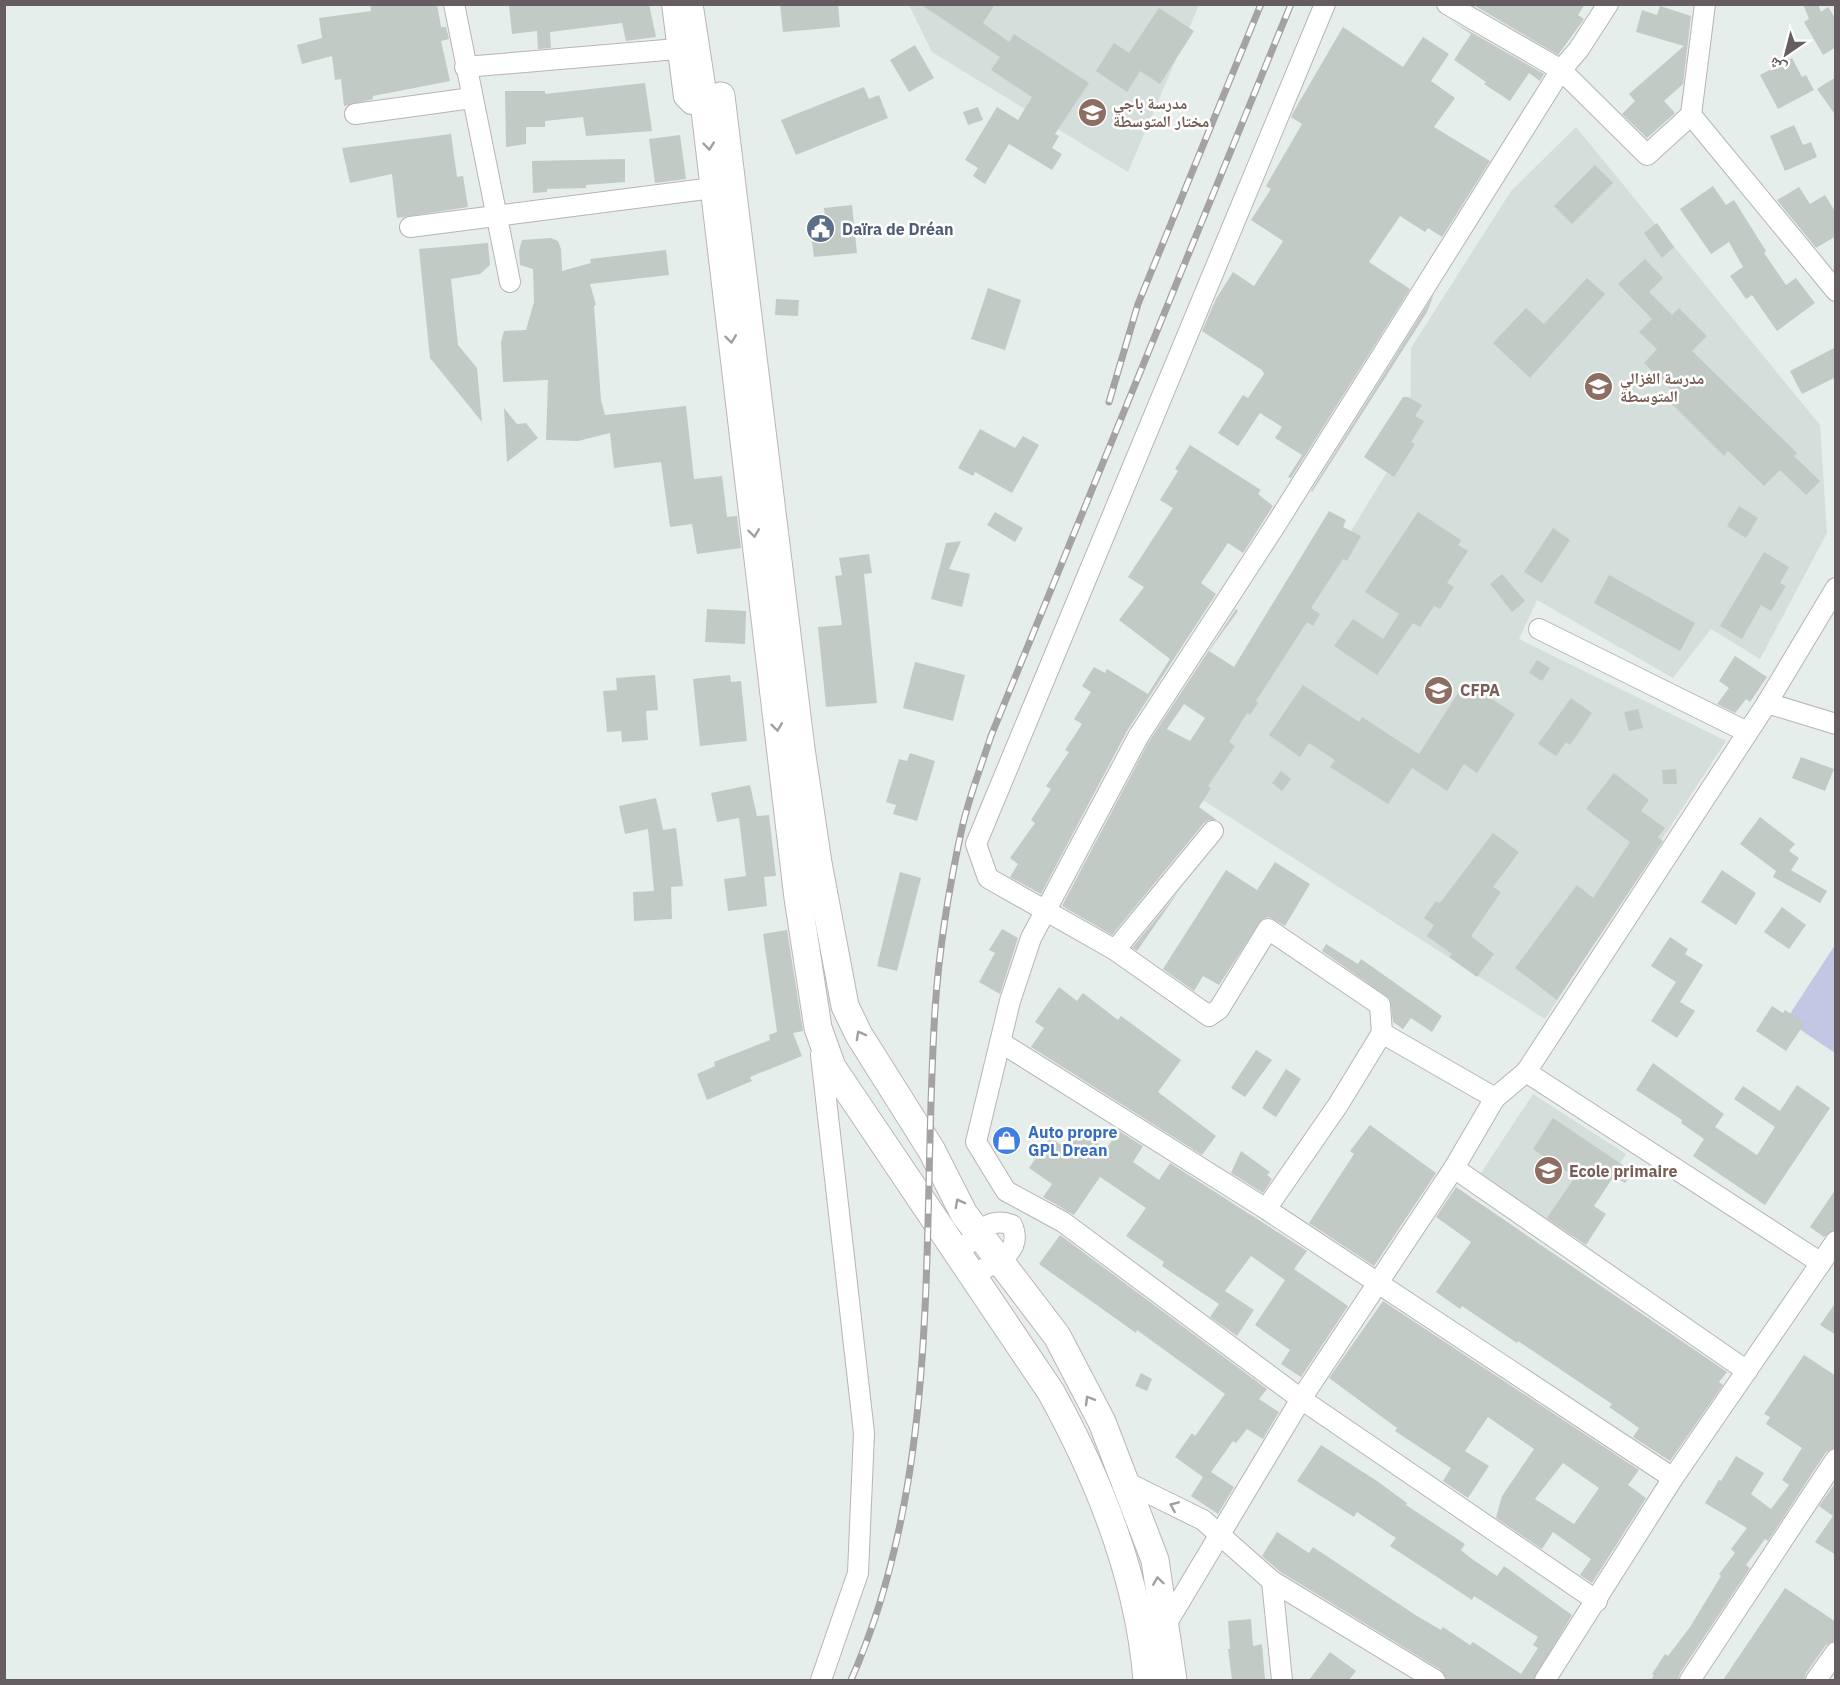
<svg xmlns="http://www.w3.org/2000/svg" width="1840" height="1685" viewBox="0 0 1840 1685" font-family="'IBM Plex Sans','Noto Naskh Arabic',sans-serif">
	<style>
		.education { fill: #d4deda }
		.green { fill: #c4c7e4 }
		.building { fill: #c2cac6; fill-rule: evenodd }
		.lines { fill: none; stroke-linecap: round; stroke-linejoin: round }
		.minor-casing { stroke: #b9b3b6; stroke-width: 22 }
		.secondary-casing { stroke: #bcb4b8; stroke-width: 29 }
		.minor { stroke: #fff; stroke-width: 20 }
		.secondary { stroke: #fff; stroke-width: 27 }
		.rail-casing { stroke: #a5a2a4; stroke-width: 7 }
		.rail { stroke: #fff; stroke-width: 4.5; stroke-dasharray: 14; stroke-linecap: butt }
		.oneway { stroke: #a39ea0 }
		.labels { text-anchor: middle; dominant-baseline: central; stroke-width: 5; stroke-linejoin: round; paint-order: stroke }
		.education-label { font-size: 16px; font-weight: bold; fill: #785e54; stroke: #fff; text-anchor: start }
		.service-label { font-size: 16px; font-weight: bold; fill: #4e5e75; stroke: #fff; text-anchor: start }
		.shop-label { font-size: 16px; font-weight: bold; fill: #366cbe; stroke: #fff; text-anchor: start }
	</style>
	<rect width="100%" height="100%" fill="#e6eeec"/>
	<g class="education">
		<polygon points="909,5 1199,5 1128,172 932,52"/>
		<polygon points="1576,127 1820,425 1827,533 1760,659 1711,629 1673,678 1537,600 1519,639 1726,741 1545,1019 1192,793 1410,434 1411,348 1511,191"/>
		<polygon points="1533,1094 1626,1154 1563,1249 1471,1188"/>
	</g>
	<polygon class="green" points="1835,945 1835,1053 1786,1020"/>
	<g class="building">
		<polygon points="370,4 437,4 441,27 446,27 449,39 441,41 450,81 373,96 373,99 344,106 341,79 335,80 332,56 302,64 297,45 322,38 319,18 371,11"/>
		<polygon points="649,4 656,37 626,41 622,23 550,32 551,48 538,49 537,31 512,34 509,5"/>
		<polygon points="780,4 838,4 840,27 783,32"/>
		<polygon points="920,4 995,4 983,23 1009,42 1014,34 1089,83 1055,134 1059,136 1052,148 1062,154 1052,170 1009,144 985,184 973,176 978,168 965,160 997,107 1018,120 1032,97 991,70 1000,57"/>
		<polygon points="1472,4 1585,4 1578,15 1584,19 1558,55"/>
		<polygon points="1803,4 1818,4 1821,12 1828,7 1836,19 1836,47 1823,55 1804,22 1809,19"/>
		<polygon points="1660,6 1691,16 1683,84 1664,101 1675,113 1647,138 1622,114 1635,101 1629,94 1684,46 1636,32 1642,10 1657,15"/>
		<polygon points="1159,8 1194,31 1160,84 1140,71 1127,92 1096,71 1114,43 1129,53"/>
		<polygon points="1450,20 1544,74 1540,81 1529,73 1510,101 1484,84 1486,82 1454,60 1471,34"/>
		<polygon points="1343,27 1403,67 1423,37 1449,54 1431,81 1455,98 1434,127 1490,161 1442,237 1428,228 1425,232 1400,216 1369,262 1410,289 1291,478 1288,477 1302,455 1275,438 1282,427 1260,413 1238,446 1218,433 1243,395 1248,398 1264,374 1262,370 1202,331 1216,299 1233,272 1254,286 1283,241 1251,220 1271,189 1266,186 1302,124 1291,117 1294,111"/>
		<polygon points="915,45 934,78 909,92 890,60"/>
		<polygon points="1792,58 1802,77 1806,75 1814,90 1778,109 1760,75"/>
		<polygon points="1836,77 1836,116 1817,89"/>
		<polygon points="645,83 652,131 586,136 583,117 545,121 545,127 526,127 526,144 506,147 505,91 545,91 545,94"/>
		<polygon points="864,87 869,99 879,95 888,118 796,155 781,120"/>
		<polygon points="978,107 983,120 968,125 963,112"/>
		<polygon points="1794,125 1803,145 1811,142 1817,157 1785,171 1770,136"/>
		<polygon points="451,134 457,177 463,176 468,207 397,218 392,174 350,183 342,148"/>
		<polygon points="680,135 686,179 655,183 649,139"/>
		<polygon points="625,159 625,182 586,185 586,188 547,189 547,192 533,193 532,161"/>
		<polygon points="1595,165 1613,183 1572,224 1554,206"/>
		<polygon points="1713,186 1726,205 1734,200 1766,251 1764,253 1786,285 1796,278 1815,303 1777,331 1752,295 1746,299 1730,276 1743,267 1729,242 1711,254 1680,209"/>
		<polygon points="1799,187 1810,204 1825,195 1836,213 1836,236 1816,248 1777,200"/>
		<polygon points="852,205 857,253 814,257 810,227 826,225 824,208"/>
		<polygon points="1657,223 1674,247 1662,258 1644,233"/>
		<polygon points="551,238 558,241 561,249 562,271 591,263 590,259 666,250 669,275 590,284 596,305 594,306 601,400 605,415 686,406 694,479 722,476 727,517 737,516 741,548 697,554 692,524 670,527 661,462 614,468 610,433 578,441 546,440 548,380 503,382 501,342 504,331 526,330 534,302 533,269 520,265 519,251 522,240"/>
		<polygon points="488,243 490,265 480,274 451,279 458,345 477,368 482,422 430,358 419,249"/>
		<polygon points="1645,259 1663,278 1649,292 1672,315 1679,308 1707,336 1692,351 1797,453 1794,456 1820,481 1806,495 1780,470 1764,486 1728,451 1724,456 1670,402 1677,395 1644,363 1657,349 1639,332 1652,319 1618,284"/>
		<polygon points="1587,278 1605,294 1530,378 1493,343 1526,308 1544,324"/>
		<polygon points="988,288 1021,300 1005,350 971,339"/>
		<polygon points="1434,294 1427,312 1312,492 1311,491"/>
		<polygon points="776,299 799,300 798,316 775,315"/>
		<polygon points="1836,347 1836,377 1802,394 1790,371"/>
		<polygon points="1403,397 1408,397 1422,405 1415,416 1424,421 1411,442 1415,444 1394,477 1364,457"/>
		<polygon points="504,408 517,424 526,423 538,438 507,462"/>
		<polygon points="980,429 1015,448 1023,436 1039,445 1012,493 975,472 973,476 958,468"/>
		<polygon points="1190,445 1261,490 1258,494 1273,506 1243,553 1228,543 1201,583 1216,594 1127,731 1041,894 1010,877 1018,864 1010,858 1035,823 1031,820 1051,789 1046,786 1069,752 1065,750 1082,724 1074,719 1091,692 1082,686 1094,667 1105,673 1107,669 1148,694 1170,659 1119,620 1144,587 1128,577 1173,508 1160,500 1178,471 1175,469"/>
		<polygon points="1739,506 1758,518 1746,538 1727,526"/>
		<path d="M1329,511L1346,520L1343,527L1361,536L1347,561L1343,559L1311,608L1320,614L1313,626L1307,622L1256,701L1258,703L1250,715L1247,713L1229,742L1235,746L1208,786L1211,788L1199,807L1217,820H1209L1204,823L1112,935L1062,906L1148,743L1236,609L1238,611L1209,651L1234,667ZM1184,704L1205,718L1190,741L1167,729Z"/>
		<polygon points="995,512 1023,528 1015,542 987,525"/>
		<polygon points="1418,512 1461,540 1458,545 1468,551 1447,583 1454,587 1440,609 1434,606 1420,627 1413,623 1377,675 1334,646 1353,619 1383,639 1399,614 1365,592"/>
		<polygon points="1553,528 1570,540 1542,583 1524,572"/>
		<polygon points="961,541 949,569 970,574 962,607 931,599 946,543"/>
		<polygon points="1764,552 1789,567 1780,583 1786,586 1771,611 1761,605 1742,639 1720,626"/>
		<polygon points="869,554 872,573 864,574 877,703 826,707 818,627 842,625 835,576 842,575 839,558"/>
		<polygon points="1502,574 1525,601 1512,612 1490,584"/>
		<polygon points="1609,575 1695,623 1680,651 1594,603"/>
		<polygon points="707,609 746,611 745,644 705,642"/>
		<polygon points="1735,656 1767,677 1750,702 1746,699 1735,713 1717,704 1729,688 1719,681"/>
		<polygon points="1537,660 1550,668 1542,681 1529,673"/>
		<polygon points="915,662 965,675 953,721 903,708"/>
		<polygon points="655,675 658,710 646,711 648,740 622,742 621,731 607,732 603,691 617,690 616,678"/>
		<polygon points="730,675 731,682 741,681 747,741 700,746 693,679"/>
		<polygon points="1465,682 1515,714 1477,773 1464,764 1447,791 1412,768 1388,804 1330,767 1335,760 1309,743 1300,757 1269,735 1303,685 1359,722 1362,717 1419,754"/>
		<polygon points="1571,698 1592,713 1570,745 1566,742 1556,756 1538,744"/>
		<polygon points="1638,709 1643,728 1629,731 1624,712"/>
		<polygon points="910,753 935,761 917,821 893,814 896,805 886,802 899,759 907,761"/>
		<polygon points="1801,757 1834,769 1825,791 1792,778"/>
		<polygon points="1676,769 1677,784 1663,784 1662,770"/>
		<polygon points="1281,771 1291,779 1282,791 1272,783"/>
		<polygon points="1614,773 1649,800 1641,811 1665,828 1658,837 1663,841 1557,1000 1515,968 1577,885 1593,898 1630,842 1586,809"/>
		<polygon points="750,785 757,816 769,815 776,876 764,877 767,906 728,911 724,879 746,876 739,818 717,822 711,793"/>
		<polygon points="656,798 663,830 676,828 683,886 671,887 672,919 634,921 633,892 654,891 648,829 625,834 619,806"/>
		<polygon points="1760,817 1795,844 1789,851 1799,858 1791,870 1827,891 1820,903 1773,877 1776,871 1740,844"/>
		<polygon points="1493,833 1519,852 1493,887 1501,892 1471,936 1494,954 1477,977 1449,957 1452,954 1427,936 1434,925 1424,918 1436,901 1440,903"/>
		<polygon points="1275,862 1310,884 1285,926 1269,917 1262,919 1219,985 1203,976 1194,991 1163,969 1226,870 1257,890"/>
		<polygon points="1722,870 1756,893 1736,925 1701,902"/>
		<polygon points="900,872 921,878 897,971 877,966"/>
		<polygon points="1179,891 1137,951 1132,948"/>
		<polygon points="1782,907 1806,925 1789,949 1764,932"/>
		<polygon points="1002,929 1018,938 1000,994 979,982 995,953 989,950"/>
		<polygon points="787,930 803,1031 793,1033 802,1056 750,1077 752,1081 707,1100 697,1074 715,1066 714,1062 770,1040 769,1035 777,1032 763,934"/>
		<polygon points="1670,937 1688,949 1685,954 1703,965 1680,1002 1695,1011 1677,1038 1651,1021 1676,982 1651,966"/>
		<polygon points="1326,944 1358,964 1361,959 1442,1016 1432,1032 1411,1018 1403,1029 1393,1022 1390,999 1322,951"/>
		<polygon points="1059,987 1077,1001 1083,993 1118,1020 1121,1016 1181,1060 1158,1092 1216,1136 1202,1155 1031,1047 1044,1028 1035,1022"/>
		<polygon points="1772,1006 1783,1013 1785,1010 1805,1023 1786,1051 1756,1031"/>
		<polygon points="1256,1050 1272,1060 1245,1097 1231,1088"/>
		<polygon points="1653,1063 1724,1114 1715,1127 1757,1155 1775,1127 1734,1099 1743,1086 1780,1111 1797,1085 1830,1108 1765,1205 1693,1156 1704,1139 1681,1123 1682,1120 1636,1090"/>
		<polygon points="1286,1069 1301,1079 1276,1117 1262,1108"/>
		<polygon points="1553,1118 1633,1172 1625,1183 1614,1176 1594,1206 1606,1214 1586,1245 1547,1218 1575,1177 1533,1149"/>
		<polygon points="1370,1125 1436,1173 1374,1266 1309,1223 1354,1154 1350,1151"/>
		<polygon points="1079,1130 1106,1149 1119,1131 1143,1146 1133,1162 1159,1180 1170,1163 1307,1251 1294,1269 1348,1306 1301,1377 1281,1364 1290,1350 1255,1325 1285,1280 1251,1256 1225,1291 1254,1310 1237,1336 1210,1317 1219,1304 1162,1266 1164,1262 1126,1236 1146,1208 1100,1177 1074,1215 1043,1197 1052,1184 1029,1168 1050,1137 1065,1148"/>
		<polygon points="1241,1151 1270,1172 1267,1175 1272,1179 1263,1193 1231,1173"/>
		<polygon points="1456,1187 1727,1372 1719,1382 1723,1385 1670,1461 1633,1437 1639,1428 1609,1407 1612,1404 1518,1341 1517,1343 1462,1306 1460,1309 1436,1292 1471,1242 1436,1217"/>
		<polygon points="1836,1189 1836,1229 1824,1237 1810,1227"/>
		<polygon points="1060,1235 1267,1389 1259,1399 1279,1412 1263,1439 1247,1429 1236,1443 1233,1441 1211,1472 1234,1487 1218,1514 1191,1496 1203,1477 1175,1457 1192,1433 1195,1436 1225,1394 1137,1330 1136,1333 1039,1264"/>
		<path d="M1383,1301L1639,1470L1628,1485L1646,1498L1592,1583L1580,1575L1591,1559L1553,1532L1542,1549L1496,1518L1502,1496L1534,1449L1488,1417L1465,1451L1489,1466L1468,1498L1443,1481L1451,1468L1395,1431L1397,1428L1329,1378ZM1563,1463L1599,1488L1574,1524L1535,1499Z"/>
		<polygon points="1836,1302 1836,1335 1820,1325"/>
		<polygon points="1804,1355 1836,1376 1836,1447 1826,1452 1768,1541 1765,1539 1746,1565 1750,1568 1680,1673 1678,1680 1651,1680 1654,1675 1652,1674 1665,1654 1668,1656 1690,1627 1721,1576 1719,1574 1735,1553 1731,1549 1747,1528 1705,1503 1719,1480 1721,1481 1736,1456 1764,1473 1751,1494 1771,1509 1789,1485 1782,1480 1802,1448 1766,1424 1770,1417 1764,1414"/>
		<polygon points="1141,1373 1152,1379 1147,1391 1135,1386"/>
		<polygon points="1321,1445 1377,1481 1407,1503 1406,1505 1465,1544 1461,1550 1472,1559 1497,1576 1504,1566 1572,1615 1533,1680 1447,1680 1441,1670 1279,1571 1262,1556 1277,1532 1309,1553 1313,1547 1417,1616 1441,1630 1443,1627 1470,1645 1473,1642 1521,1674 1538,1648 1533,1645 1538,1637 1474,1596 1472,1600 1390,1546 1396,1538 1357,1512 1354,1517 1297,1481"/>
		<polygon points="1836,1482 1836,1555 1815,1542 1833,1516 1819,1506"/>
		<polygon points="1785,1588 1836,1622 1836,1640 1826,1645 1806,1673 1804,1680 1723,1680"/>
		<polygon points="1251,1619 1253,1646 1262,1644 1265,1680 1232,1680 1228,1649 1230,1649 1228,1621"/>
		<polygon points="1330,1652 1356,1671 1349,1680 1309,1680"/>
	</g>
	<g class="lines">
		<defs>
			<g id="minor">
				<polyline points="454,4 510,282"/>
				<polyline points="672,4 684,97 691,104 704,102"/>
				<polyline points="1325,4 976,844 988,878 1115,950 1209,1016 1219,1009 1268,929 1380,1005 1382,1033"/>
				<polyline points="1447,4 1561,70 1647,155 1691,115 1836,291"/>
				<polyline points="465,67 677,49"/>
				<polyline points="355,114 472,98"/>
				<polyline points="1691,115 1705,4"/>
				<polyline points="410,227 713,188"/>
				<polyline points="1539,629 1747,732"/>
				<polyline points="1767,703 1836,724"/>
				<polyline points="1115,950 1213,831"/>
				<polyline points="1000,1042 1266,1209 1673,1478"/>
				<polyline points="821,1055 864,1433 858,1573 821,1680"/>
				<polyline points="1526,1072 1821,1263"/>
				<polyline points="1454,1168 1747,1371"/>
				<polyline points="1266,1209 1338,1105 1382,1033 1495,1098"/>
				<path d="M960,1254C974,1236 987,1215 1012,1225C1024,1253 994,1264 973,1274"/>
				<polyline points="1126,1482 1203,1520 1272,1581 1435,1680"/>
				<polyline points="1272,1581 1282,1680"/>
				<polyline points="1597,1601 1301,1399 1063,1222 1006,1191 976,1142 1010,1001 1031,938 1138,737 1275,526 1561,70 1579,49 1608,4"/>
				<polyline points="1165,1626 1301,1399 1454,1168 1495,1098 1526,1072 1767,703 1836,588"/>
				<polyline points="1545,1680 1673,1478 1836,1241"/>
				<polyline points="1690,1680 1836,1459"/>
				<polyline points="1816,1680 1836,1652"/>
			</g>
			<g id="secondary">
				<path d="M689,4L704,102L798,898L818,1028L832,1067L1051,1392C1100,1481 1139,1579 1147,1680"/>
				<polyline points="721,96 801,749 818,863 845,1006 859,1035 932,1151 964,1214 1057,1336 1102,1422 1155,1560 1173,1680"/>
			</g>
		</defs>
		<use href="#minor" class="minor-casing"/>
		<use href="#secondary" class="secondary-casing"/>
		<use href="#minor" class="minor"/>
		<use href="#secondary" class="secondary"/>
		<defs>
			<g id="rail">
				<polyline points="1109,402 1138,304 1261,4"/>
				<path d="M851,1680C944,1471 921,1233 935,1010C939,949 949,887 962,828C969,797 981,767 991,736L1291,4"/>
			</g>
		</defs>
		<use href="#rail" class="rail-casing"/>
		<use href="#rail" class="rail"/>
	</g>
	<defs><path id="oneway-chevron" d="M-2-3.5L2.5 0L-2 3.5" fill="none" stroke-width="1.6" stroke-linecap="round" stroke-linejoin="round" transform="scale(1.5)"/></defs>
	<g class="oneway">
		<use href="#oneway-chevron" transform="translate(709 146) rotate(84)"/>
		<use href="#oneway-chevron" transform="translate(731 339) rotate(83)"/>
		<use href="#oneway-chevron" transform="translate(754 533) rotate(83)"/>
		<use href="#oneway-chevron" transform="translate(777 727) rotate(83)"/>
		<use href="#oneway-chevron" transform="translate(860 1035) rotate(-119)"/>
		<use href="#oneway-chevron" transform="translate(959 1203) rotate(-118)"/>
		<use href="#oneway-chevron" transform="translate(1089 1400) rotate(-120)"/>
		<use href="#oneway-chevron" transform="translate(1174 1506) rotate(-157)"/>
		<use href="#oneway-chevron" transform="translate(1158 1581) rotate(-98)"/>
	</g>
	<defs>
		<symbol id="school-disc" viewBox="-11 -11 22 22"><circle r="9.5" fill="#8d6e63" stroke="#fff"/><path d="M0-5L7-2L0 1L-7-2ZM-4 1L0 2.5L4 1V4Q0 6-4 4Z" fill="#fff"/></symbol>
		<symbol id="civic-disc" viewBox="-11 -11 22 22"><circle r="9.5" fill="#5c6f8a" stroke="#fff"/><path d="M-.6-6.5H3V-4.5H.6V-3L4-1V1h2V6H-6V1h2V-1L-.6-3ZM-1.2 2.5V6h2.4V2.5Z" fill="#fff"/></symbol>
		<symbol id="university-disc" viewBox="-11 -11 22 22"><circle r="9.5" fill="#8d6e63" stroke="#fff"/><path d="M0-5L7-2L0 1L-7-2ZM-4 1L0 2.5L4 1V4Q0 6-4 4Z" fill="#fff"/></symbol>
		<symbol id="shop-disc" viewBox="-11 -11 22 22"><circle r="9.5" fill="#3f7fe0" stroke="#fff"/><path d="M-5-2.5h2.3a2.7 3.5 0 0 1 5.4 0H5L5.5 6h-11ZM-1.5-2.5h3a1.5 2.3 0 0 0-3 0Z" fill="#fff"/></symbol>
	</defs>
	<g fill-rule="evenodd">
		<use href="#school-disc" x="1076" y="96" width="33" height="33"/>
		<use href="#civic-disc" x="804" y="212" width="33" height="33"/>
		<use href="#school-disc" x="1582" y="370" width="33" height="33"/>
		<use href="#university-disc" x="1422" y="674" width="33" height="33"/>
		<use href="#shop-disc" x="990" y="1124" width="33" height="33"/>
		<use href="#school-disc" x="1532" y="1154" width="33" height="33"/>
	</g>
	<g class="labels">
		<g class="education-label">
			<text x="1113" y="103">مدرسة باجي<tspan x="1113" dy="18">مختار المتوسطة</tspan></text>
			<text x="1620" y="378">مدرسة الغزالي<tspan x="1620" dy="18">المتوسطة</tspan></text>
			<text x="1460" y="690">CFPA</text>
			<text x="1569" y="1171">Ecole primaire</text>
		</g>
		<g class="service-label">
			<text x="842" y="229">Daïra de Dréan</text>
		</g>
		<g class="shop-label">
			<text x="1028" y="1132">Auto propre<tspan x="1028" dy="18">GPL Drean</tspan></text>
		</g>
	</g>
	<rect width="1840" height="1685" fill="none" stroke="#655d61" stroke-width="12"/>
	<g transform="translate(1786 54) rotate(215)" stroke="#ffffff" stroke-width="4.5" paint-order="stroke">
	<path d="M0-4.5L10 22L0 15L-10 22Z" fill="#655d61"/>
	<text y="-9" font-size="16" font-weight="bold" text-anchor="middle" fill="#655d61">ش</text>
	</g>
</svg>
